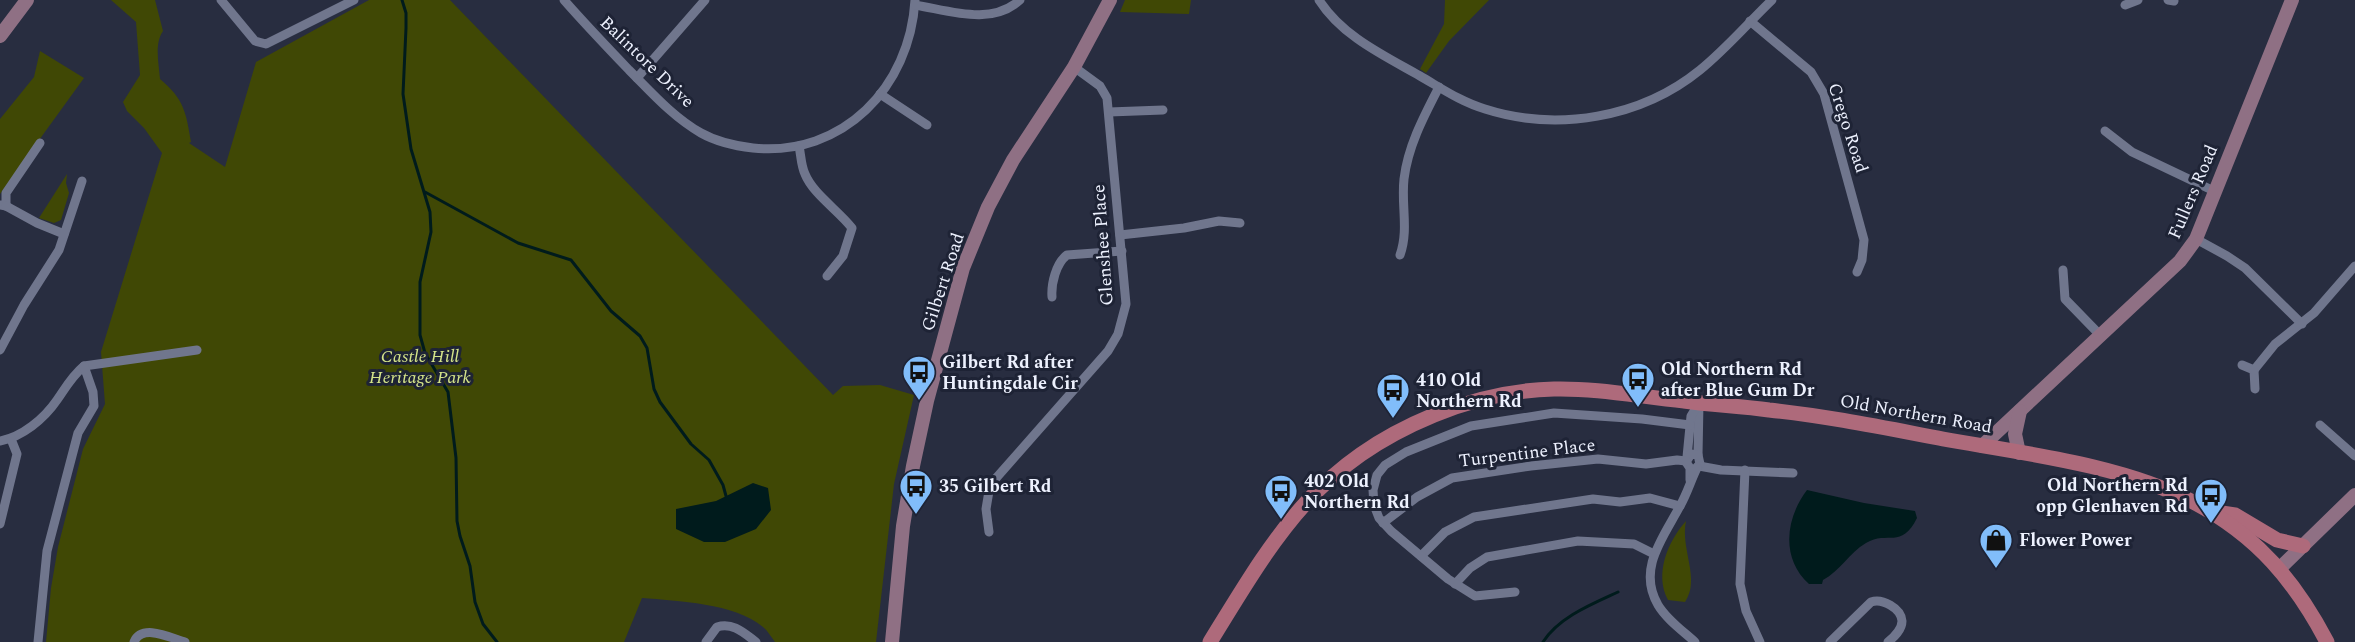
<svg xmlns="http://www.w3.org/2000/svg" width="2355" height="642" viewBox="0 0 2355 642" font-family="Spectral,serif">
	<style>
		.green { fill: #404805 }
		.water { fill: #001b1c }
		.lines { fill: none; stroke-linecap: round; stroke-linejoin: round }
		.stream { stroke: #001b1c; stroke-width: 3 }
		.street { stroke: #70768d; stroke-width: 9 }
		.secondary { stroke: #8f7084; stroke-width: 14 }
		.primary { stroke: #ae6a7b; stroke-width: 15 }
		.labels { text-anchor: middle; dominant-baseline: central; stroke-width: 6; stroke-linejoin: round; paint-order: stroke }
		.street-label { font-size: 18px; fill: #edf1fe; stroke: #1e2335 }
		.park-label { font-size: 18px; font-style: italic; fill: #d5e48a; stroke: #1e2335 }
		.poi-label { font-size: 18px; font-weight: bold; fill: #edf1fe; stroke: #1e2335; text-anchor: start }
	</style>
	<rect width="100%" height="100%" fill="#282d40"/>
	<g class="green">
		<path d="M111,0H155L163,31C154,44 159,64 160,79C184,99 186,112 191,142L189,143L225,167L256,62L369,0H450L833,395L843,386L880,385L914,395L894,484L876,642H775C771,637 768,631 763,627C735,603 677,601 642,598L624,642H46L51,588L58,547L83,449L105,404L101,352L162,153L144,128L127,111L123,102L140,75L136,22Z"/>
		<polygon points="1125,0 1191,0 1189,14 1120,12"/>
		<polygon points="1445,0 1489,0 1449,41 1426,73 1420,69 1444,24"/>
		<polygon points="40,51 84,78 0,194 0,119 34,77"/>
		<polygon points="67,174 66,183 69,193 61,220 54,223 39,218"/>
		<path d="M1686,521C1680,549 1701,579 1685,602L1668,600C1654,574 1668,541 1686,521Z"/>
	</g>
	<g class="water">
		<polygon points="753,483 768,488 771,510 756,529 725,542 704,542 676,529 676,509 716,501"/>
		<path d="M1807,490L1864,503L1915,511L1917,518C1901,550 1888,530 1866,543C1849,553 1840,571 1823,580L1822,584H1809C1781,559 1785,519 1807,490Z"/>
	</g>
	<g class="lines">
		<g class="stream">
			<polyline points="402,0 406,13 406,28 403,94 411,149 430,212 431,232 420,282 420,335 425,353 448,392 456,458 457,521 460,536 470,566 475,602 483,624 497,642"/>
			<polyline points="425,192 518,243 571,260 611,311 640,336 647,348 654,389 660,402 691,444 709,460 723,485 726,496"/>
			<path d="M1543,642C1559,617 1592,604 1618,592"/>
		</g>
		<g class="street">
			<polyline points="221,0 255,41 266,44 354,0"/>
			<path d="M564,0C585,24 607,47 629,70C652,93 673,117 701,133C717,142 736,146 753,148C843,157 910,87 915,0"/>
			<path d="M1319,0C1342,36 1383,55 1420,76C1441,88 1461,102 1485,109C1557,132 1641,118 1700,70C1726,49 1748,23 1772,0"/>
			<polyline points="2168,0 2174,1"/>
			<path d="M915,5C951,11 991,26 1020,0"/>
			<polyline points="2125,5 2138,0"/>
			<polyline points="1750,21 1811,72 1824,94 1864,240 1862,260 1857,272"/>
			<polyline points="637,78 705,0"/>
			<polyline points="880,94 927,125"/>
			<polyline points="1109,112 1163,110"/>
			<polyline points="2105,131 2132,152 2214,191"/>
			<path d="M799,146C801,155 801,166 805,174C813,194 838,210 852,228L843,256L827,276"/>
			<polyline points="0,205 6,206 6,193 40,143"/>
			<polyline points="6,206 37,223 64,234"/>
			<polyline points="1120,235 1184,228 1219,221 1240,223"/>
			<polyline points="2196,239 2227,256 2245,268 2302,324"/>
			<path d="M1400,255C1409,230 1401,205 1404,179C1408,146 1424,116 1439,87"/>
			<polyline points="2063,270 2065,299 2100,335"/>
			<path d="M1052,297C1051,284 1056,263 1067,255L1122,251"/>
			<polyline points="0,350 24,305 59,250 82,181"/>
			<polyline points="2242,365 2254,370 2255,389"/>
			<polyline points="2254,370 2275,344 2314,313 2355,266"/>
			<polyline points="2320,425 2355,456"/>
			<path d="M0,441C22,437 44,419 57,400C66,387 72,376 84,366L197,350"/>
			<polyline points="1698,455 1699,403"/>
			<polyline points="1687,457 1691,416 1699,403"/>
			<polyline points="1699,466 1721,470 1793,473"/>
			<polyline points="1745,470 1740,584 1746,611 1760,642"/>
			<polyline points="1690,480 1690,468 1686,462 1691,454 1698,455 1700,464 1696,468"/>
			<polyline points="1383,523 1417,497 1452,478 1531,466 1598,459 1646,464 1677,460 1686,461"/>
			<polyline points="0,524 17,454 11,439"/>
			<polyline points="989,532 986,509 990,485 1108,351 1118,334 1126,304 1107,98 1100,86 1074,67"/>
			<polyline points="1421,556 1445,532 1474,517 1593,499 1620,502 1650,498 1680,506"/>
			<polyline points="1455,584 1470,568 1487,557 1578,541 1634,544 1654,554"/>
			<polyline points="1515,592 1475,596 1448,579 1391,531 1379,518 1374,505 1373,490 1377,475 1385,465 1406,452 1471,426 1554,413 1642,419 1690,425"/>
			<polyline points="38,642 47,551 78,433 94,406 93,392 84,366"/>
			<path d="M134,642C142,623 171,638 185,642"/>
			<path d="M706,642L717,627C733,622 744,633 756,642"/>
			<path d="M1695,642C1683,631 1667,620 1658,605C1637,569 1663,538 1680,506C1687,494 1691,480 1697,468"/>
			<path d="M1830,642L1871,602C1882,598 1901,608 1902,621C1902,630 1894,637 1888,642"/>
		</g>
		<g class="secondary">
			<polyline points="0,36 27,0"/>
			<polyline points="1982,446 2180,261 2196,239 2292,0"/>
			<polyline points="2019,453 2015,434 2020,411"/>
			<polyline points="2280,568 2355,495"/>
			<polyline points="892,642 903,526 913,466 927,401 963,268 988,207 1013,160 1074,67 1110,0"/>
		</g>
		<g class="primary">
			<polyline points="2215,512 2235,515 2277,540 2303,546"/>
			<path d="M1210,642C1274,538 1315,464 1434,415C1473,399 1513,390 1554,389C1598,388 1641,397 1684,401C1712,405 1741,406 1769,410C1827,416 1885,428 1943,439C2022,453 2124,465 2195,503C2257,536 2295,581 2327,642"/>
		</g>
	</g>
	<defs>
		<symbol id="bus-pin" viewBox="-11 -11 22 30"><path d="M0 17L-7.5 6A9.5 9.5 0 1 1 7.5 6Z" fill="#81bdfa" stroke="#1e2335"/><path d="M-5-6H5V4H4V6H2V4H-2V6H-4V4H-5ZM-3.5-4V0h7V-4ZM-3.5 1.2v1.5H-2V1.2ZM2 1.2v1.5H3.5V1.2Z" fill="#111"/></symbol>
		<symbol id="shop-pin" viewBox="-11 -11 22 30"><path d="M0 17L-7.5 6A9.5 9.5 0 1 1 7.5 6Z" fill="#81bdfa" stroke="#1e2335"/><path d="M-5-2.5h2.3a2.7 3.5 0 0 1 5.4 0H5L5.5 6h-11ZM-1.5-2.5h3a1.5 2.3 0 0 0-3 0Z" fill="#111"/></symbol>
	</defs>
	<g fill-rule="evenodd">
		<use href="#bus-pin" x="900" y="353" width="38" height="52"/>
		<use href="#bus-pin" x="1619" y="360" width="38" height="52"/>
		<use href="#bus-pin" x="1374" y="371" width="38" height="52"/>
		<use href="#bus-pin" x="897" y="467" width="38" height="52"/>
		<use href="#bus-pin" x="1262" y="472" width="38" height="52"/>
		<use href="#bus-pin" x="2192" y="476" width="38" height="52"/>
		<use href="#shop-pin" x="1977" y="521" width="38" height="52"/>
	</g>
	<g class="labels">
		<g class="street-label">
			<text transform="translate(647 62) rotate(44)">Balintore Drive</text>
			<text transform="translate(1848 128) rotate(72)">Crego Road</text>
			<text transform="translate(2193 192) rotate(-67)">Fullers Road</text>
			<text transform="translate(1103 245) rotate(-94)">Glenshee Place</text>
			<text transform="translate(943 282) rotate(-72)">Gilbert Road</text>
			<text transform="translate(1916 414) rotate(10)">Old Northern Road</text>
			<text transform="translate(1527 453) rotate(-7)">Turpentine Place</text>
		</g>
		<g class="park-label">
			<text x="420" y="356">Castle Hill<tspan x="420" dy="21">Heritage Park</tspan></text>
		</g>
		<g class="poi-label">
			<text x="942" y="362">Gilbert Rd after<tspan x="942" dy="21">Huntingdale Cir</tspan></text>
			<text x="1661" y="369">Old Northern Rd<tspan x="1661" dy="21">after Blue Gum Dr</tspan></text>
			<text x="1416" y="380">410 Old<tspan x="1416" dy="21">Northern Rd</tspan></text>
			<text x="1304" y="481">402 Old<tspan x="1304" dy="21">Northern Rd</tspan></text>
			<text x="2188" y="485" text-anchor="end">Old Northern Rd<tspan x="2188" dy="21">opp Glenhaven Rd</tspan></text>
			<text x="939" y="486">35 Gilbert Rd</text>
			<text x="2019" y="540">Flower Power</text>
		</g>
	</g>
</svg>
